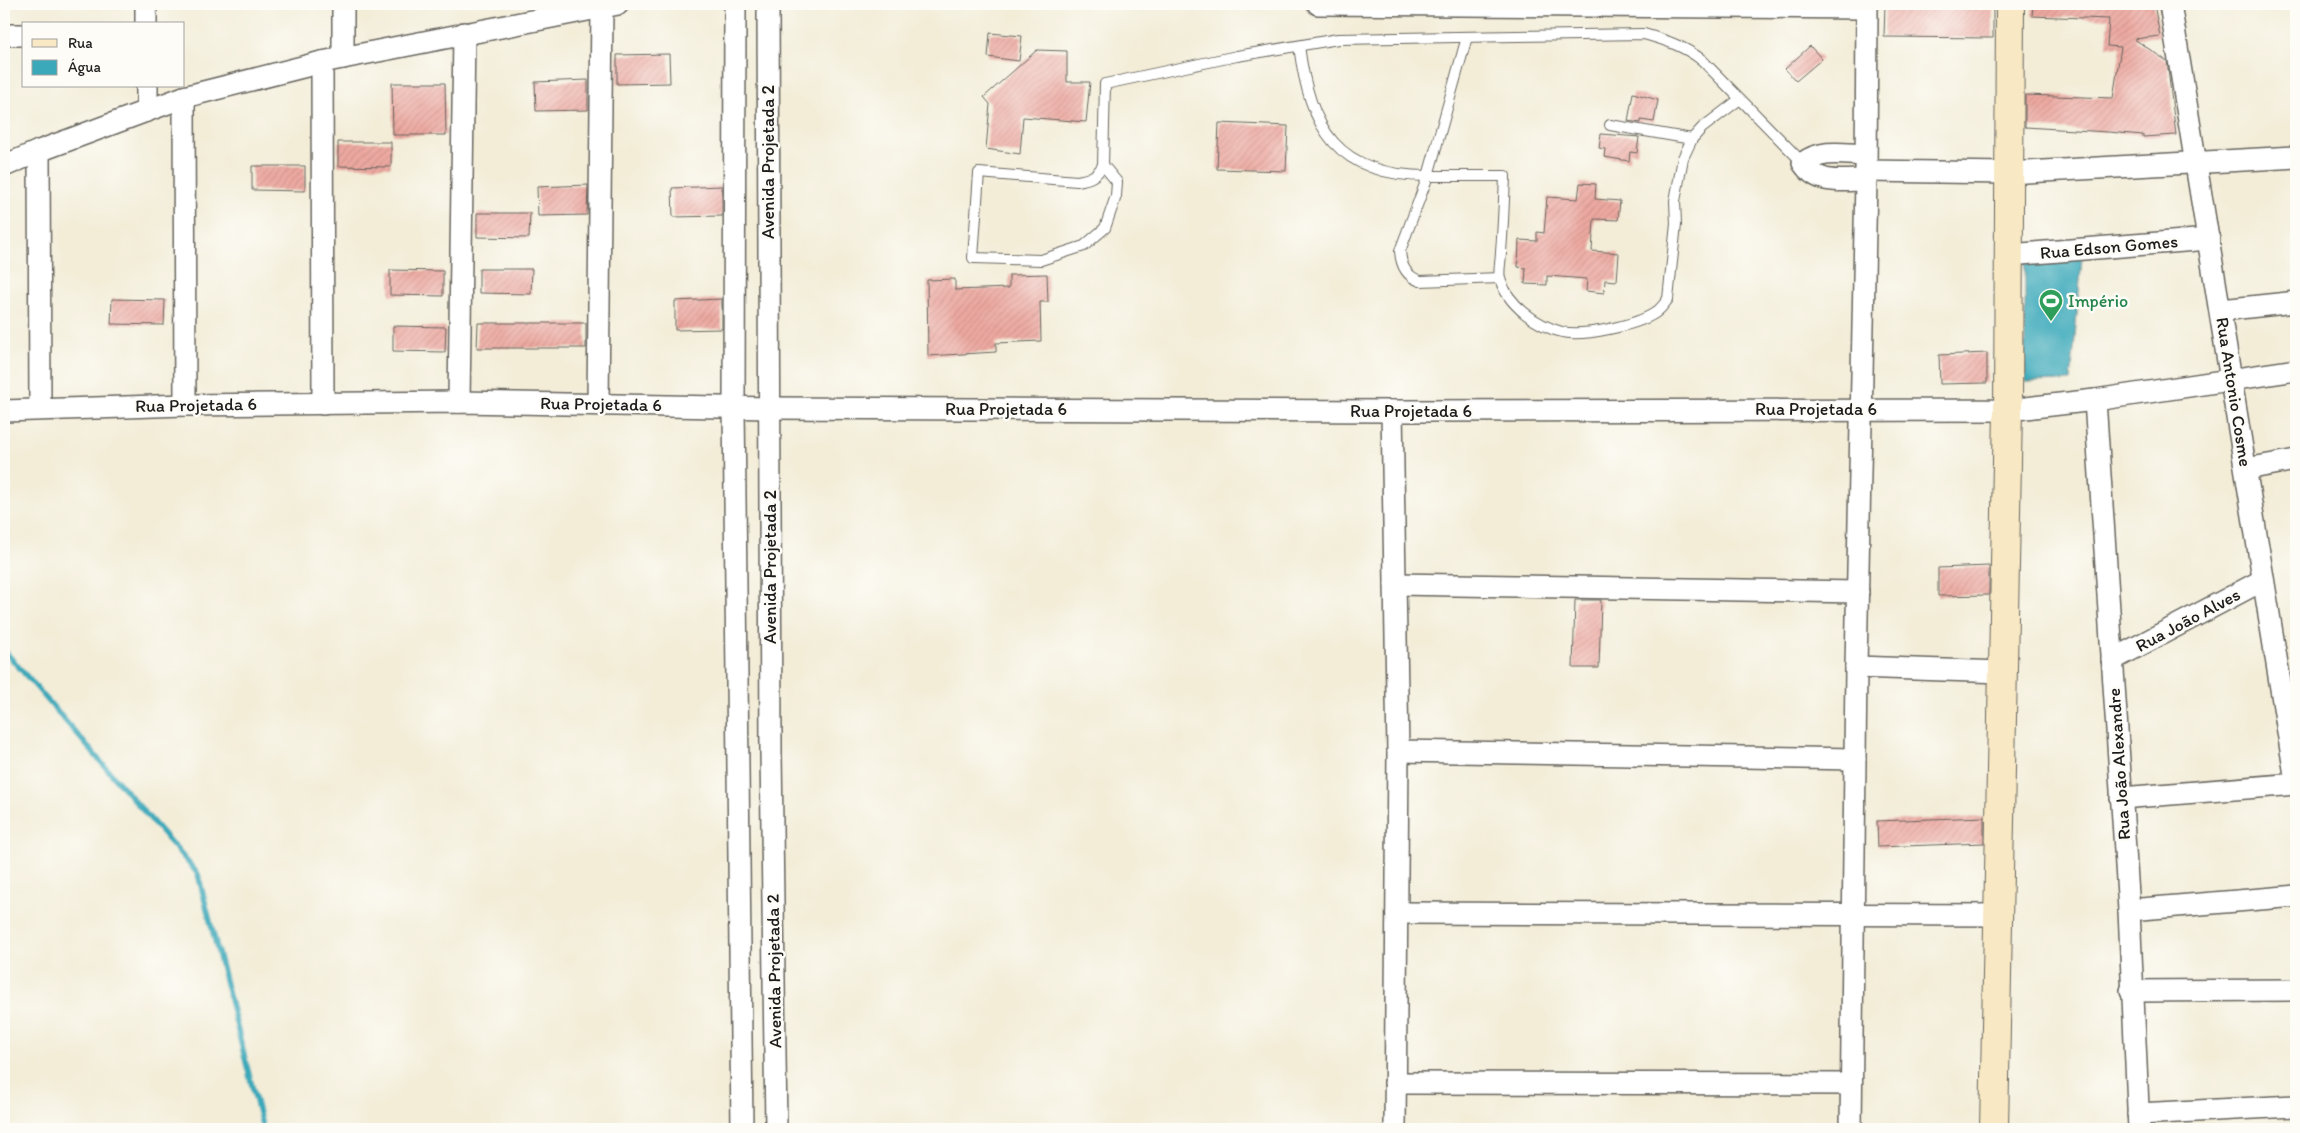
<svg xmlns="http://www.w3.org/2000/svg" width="2300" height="1133" viewBox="0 0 2300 1133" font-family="Itim,sans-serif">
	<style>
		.water { fill: #3ba9ba; stroke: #2c626b }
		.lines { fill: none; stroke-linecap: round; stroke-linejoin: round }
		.stream { stroke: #3ba9ba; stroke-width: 5.5 }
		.building { fill: url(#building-hatch) }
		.lane-casing { stroke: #67655e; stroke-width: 12 }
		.street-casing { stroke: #67655e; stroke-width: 24 }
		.secondary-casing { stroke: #67655e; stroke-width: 30 }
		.lane { stroke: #fff; stroke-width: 10 }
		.street { stroke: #fff; stroke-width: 21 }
		.secondary { stroke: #f8e8c3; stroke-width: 28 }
		.labels { text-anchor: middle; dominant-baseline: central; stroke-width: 5; stroke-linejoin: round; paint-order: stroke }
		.street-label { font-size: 18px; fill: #1c1c1c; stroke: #fdfcf7 }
		.leisure-label { font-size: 18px; fill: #27864d; stroke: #fdfcf7; text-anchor: start }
	</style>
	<defs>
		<pattern id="building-hatch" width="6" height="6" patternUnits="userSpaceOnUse" patternTransform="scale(1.25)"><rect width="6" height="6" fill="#eda9a1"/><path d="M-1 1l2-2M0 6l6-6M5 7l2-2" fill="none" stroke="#cb918a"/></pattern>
	</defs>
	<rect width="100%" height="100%" fill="#fdfcf7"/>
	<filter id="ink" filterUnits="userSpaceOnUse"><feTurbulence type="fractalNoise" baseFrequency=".02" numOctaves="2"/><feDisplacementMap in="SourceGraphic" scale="10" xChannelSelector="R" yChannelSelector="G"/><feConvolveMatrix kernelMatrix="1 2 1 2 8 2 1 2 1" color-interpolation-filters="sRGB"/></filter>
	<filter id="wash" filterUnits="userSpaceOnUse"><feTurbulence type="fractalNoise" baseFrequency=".0096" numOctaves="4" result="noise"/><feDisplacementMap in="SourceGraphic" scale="20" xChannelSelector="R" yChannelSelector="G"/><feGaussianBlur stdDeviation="1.12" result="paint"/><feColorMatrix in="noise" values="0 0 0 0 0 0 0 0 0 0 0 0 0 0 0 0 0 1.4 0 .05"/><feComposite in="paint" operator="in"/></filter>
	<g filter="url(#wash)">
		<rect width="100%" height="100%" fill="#f3edd8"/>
		<polygon class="water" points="2082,258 2071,381 2025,382 2025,262"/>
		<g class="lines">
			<polyline class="stream" points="4,650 198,874 263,1129"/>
		</g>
		<g id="blocks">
			<g class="building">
				<polygon points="1885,4 1993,4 1993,38 1884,37"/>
				<polygon points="2033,4 2154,4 2160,36 2134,39 2167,61 2176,135 2143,137 2143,135 2108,132 2025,127 2025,95 2113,98 2121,47 2107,46 2109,19 2032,16"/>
				<polygon points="990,33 1022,36 1019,61 988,57"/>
				<polygon points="1810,46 1822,59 1796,81 1785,69"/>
				<polygon points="1037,50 1067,51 1067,82 1090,82 1086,122 1023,117 1020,154 986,149 990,104 984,97"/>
				<polygon points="669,54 670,83 617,84 617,55"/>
				<polygon points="588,80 588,110 536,111 535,82"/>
				<polygon points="392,83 445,83 446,135 393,135"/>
				<polygon points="1633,93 1658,100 1654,122 1641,120 1641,123 1628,121"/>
				<polygon points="1219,123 1288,126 1286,171 1217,169"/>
				<polygon points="1601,134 1639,137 1637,153 1630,152 1629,161 1604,157 1605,149 1599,148"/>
				<polygon points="338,142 391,142 391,167 338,166"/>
				<polygon points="252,166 305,166 305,191 252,190"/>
				<polygon points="1580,183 1596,184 1595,199 1620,201 1618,220 1594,219 1592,251 1619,253 1617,281 1605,280 1604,293 1586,291 1587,279 1547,276 1547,285 1525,284 1526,268 1518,267 1519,240 1537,241 1537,232 1544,233 1547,197 1578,199"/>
				<polygon points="588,185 587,215 538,216 537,187"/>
				<polygon points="722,186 722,216 673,217 672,188"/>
				<polygon points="477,213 530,213 529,238 477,237"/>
				<polygon points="479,269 532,269 531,294 479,293"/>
				<polygon points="390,270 443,271 443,296 390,295"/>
				<polygon points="1047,274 1048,302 1040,302 1041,341 996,343 996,352 928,356 927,280 955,279 955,290 1009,288 1009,275"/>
				<polygon points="112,299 165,300 164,325 111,324"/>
				<polygon points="722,299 722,329 675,330 675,301"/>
				<polygon points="478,323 586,323 586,348 477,348"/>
				<polygon points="393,326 446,327 445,352 393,351"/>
				<polygon points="1987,353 1987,383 1940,384 1939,355"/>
				<polygon points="1989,566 1989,595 1938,596 1938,568"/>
				<polygon points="1575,600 1601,600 1599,668 1573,668"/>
				<polygon points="1984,817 1984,843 1878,847 1877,821"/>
			</g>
		</g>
	</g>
	<g filter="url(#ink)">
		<use href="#blocks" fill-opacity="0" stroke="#67655e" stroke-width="1"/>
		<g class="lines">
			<defs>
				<g id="lane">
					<path d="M1299,46C1310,129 1337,176 1428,176L1467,37"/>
					<polyline points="1610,125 1692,139"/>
					<path d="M1103,165L1117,182L1116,196L1105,228L1084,246L1041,260L973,258L979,173L1077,181C1089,179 1096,177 1103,165L1105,84L1237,56L1338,39L1644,34C1665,40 1684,46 1702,60L1803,163"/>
					<path d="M1500,278L1420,281C1406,276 1401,266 1400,251L1428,176H1505C1504,201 1503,227 1501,252C1501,260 1498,272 1500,279C1508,305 1537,326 1562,332C1583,337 1637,325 1655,313C1661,309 1664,304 1668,299L1676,224L1675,201L1683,158L1692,139L1702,128L1740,99"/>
				</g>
				<g id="street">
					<polyline points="735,4 734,407 742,1129"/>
					<polyline points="768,4 771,752 776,1129"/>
					<polyline points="1318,4 1866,8"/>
					<polyline points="2170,4 2296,781"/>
					<polyline points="146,24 146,4"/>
					<polyline points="4,35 24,35"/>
					<polyline points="343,58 343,4"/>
					<polyline points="322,62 323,404"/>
					<polyline points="147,86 147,111"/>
					<polyline points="184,97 185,405"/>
					<polyline points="39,151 40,409"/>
					<path d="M1865,155C1843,154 1822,149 1803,163C1818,186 1842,180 1866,180"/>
					<polyline points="4,166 39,151 184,97 322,62 618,4"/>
					<polyline points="1866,171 2008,173 2296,157"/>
					<polyline points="2009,255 2209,239"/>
					<polyline points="2221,310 2296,302"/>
					<polyline points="2095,400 2129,910 2139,1129"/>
					<polyline points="459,402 464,33"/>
					<polyline points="598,404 602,7"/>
					<polyline points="4,411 185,405 459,402 769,408 1392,411 2008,410 2095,400 2296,370"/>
					<polyline points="1392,411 1398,751 1395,1129"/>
					<polyline points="2246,469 2296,460"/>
					<polyline points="1395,584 1858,592"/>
					<polyline points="2112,660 2263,580"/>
					<polyline points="1856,667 2003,672"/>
					<polyline points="1398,751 1855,759"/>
					<polyline points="2121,798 2296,784"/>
					<polyline points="2129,910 2296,896"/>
					<polyline points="1397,913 2000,915"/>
					<polyline points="2131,991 2296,990"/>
					<polyline points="1395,1083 1851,1084"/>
					<polyline points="2138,1114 2296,1106"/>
					<polyline points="1851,1129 1856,667 1866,180 1867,4"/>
				</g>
				<polyline id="secondary" points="1994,1129 2008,410 2010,4"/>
			</defs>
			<use href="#lane" class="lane-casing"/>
			<use href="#street" class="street-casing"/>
			<use href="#secondary" class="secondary-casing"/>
			<use href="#lane" class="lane"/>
			<use href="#street" class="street"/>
			<use href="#secondary" class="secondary"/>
		</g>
	</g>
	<defs>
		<symbol id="stadium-pin" viewBox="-11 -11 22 30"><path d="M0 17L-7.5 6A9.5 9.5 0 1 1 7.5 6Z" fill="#2e9e5b" stroke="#fdfcf7"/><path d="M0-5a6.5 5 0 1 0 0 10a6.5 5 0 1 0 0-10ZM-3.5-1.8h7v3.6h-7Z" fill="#fff"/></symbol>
	</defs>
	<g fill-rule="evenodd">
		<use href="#stadium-pin" x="2037" y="287" width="28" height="38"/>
	</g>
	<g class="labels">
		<g class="street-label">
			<text transform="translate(768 162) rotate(-90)">Avenida Projetada 2</text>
			<text transform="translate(2109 247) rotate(-5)">Rua Edson Gomes</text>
			<text transform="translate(2234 392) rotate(81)">Rua Antonio Cosme</text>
			<text transform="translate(601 404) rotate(1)">Rua Projetada 6</text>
			<text transform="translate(196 405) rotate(-1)">Rua Projetada 6</text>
			<text x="1006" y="409">Rua Projetada 6</text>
			<text x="1816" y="409">Rua Projetada 6</text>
			<text x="1411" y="411">Rua Projetada 6</text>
			<text transform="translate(770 567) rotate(-90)">Avenida Projetada 2</text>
			<text transform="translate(2188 620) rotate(-28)">Rua João Alves</text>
			<text transform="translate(2119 764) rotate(-94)">Rua João Alexandre</text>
			<text transform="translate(774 971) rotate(-91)">Avenida Projetada 2</text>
		</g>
		<g class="leisure-label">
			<text x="2068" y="301">Império</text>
		</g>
	</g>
	<rect width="2300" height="1133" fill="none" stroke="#fdfcf7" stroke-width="20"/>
	<rect x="22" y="22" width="162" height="65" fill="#fdfcf7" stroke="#a3a29f"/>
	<rect x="32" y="39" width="25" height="8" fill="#f8e8c3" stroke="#a3a29f"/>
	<text x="68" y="48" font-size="15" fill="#1c1c1c">Rua</text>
	<rect x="32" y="60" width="25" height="15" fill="#3ba9ba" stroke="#a3a29f"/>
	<text x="68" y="72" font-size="15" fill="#1c1c1c">Água</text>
</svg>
